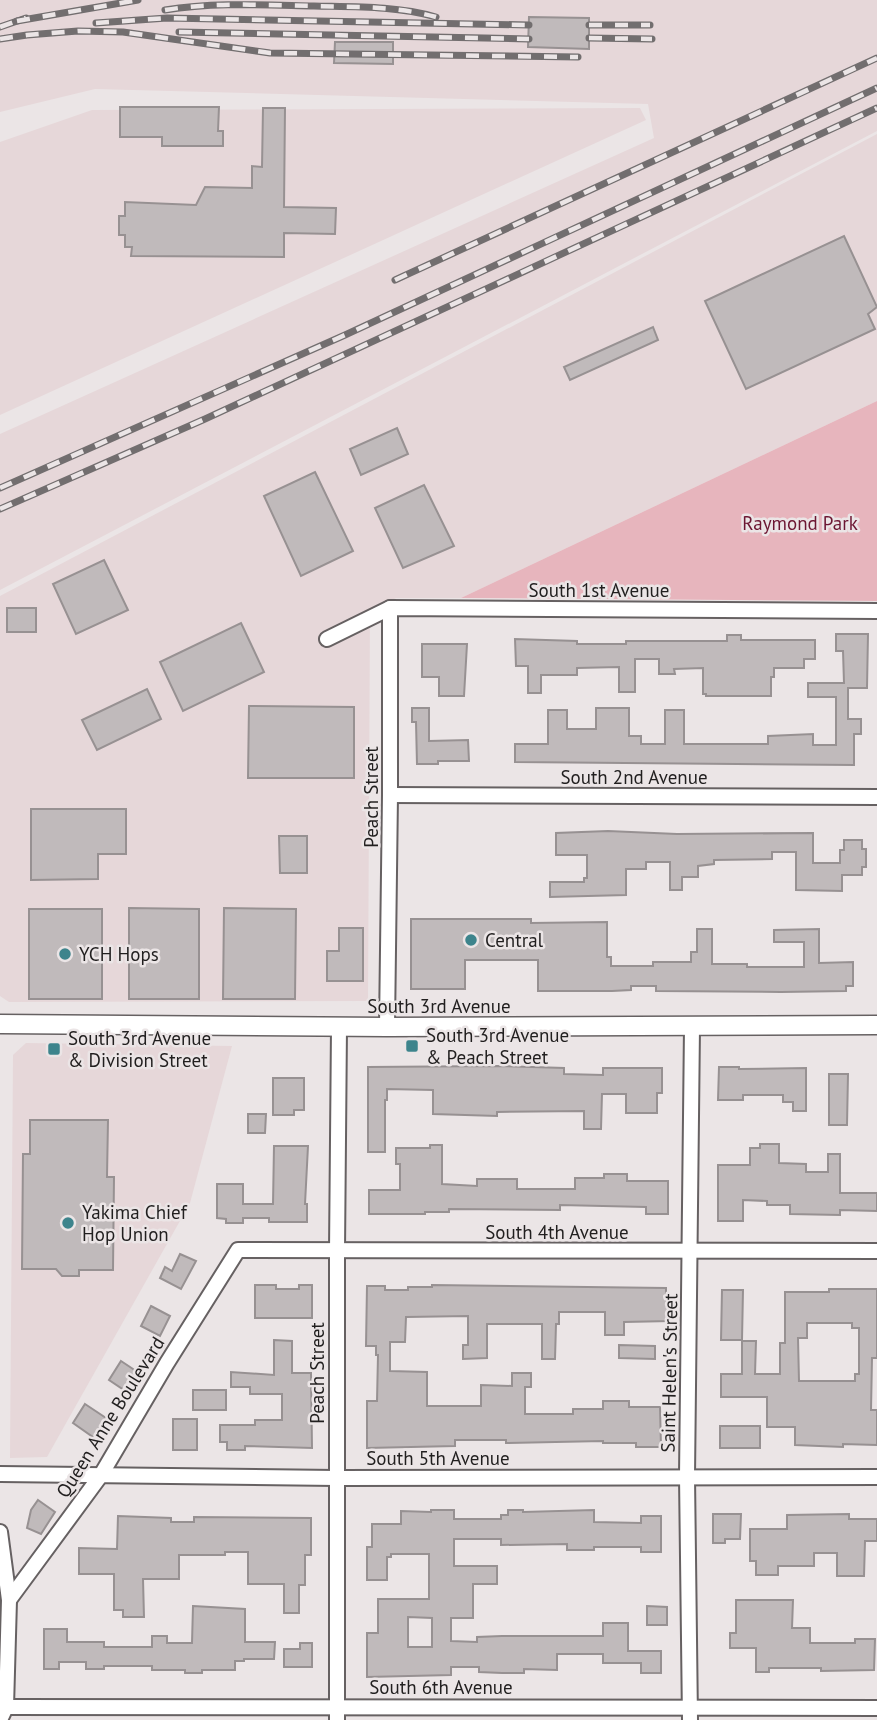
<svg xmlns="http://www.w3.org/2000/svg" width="877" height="1720" viewBox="0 0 877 1720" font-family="'PT Sans',sans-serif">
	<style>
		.built { fill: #e6d7d9 }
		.green { fill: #e7b5bd }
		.building { fill: #c0babb; stroke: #979192; stroke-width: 2; fill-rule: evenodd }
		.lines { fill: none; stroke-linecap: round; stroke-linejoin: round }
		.minor-casing { stroke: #666162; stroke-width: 18 }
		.tertiary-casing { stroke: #666162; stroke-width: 21 }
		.minor { stroke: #fff; stroke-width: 14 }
		.tertiary { stroke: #fff; stroke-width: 18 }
		.rail-casing { stroke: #726e6f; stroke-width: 7 }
		.rail { stroke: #ebe5e6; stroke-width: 4.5; stroke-dasharray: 13; stroke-linecap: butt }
		.poi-dot { fill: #3d848c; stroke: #ebe5e6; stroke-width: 2.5 }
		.labels { text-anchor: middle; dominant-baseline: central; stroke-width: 5; stroke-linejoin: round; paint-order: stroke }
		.park-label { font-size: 19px; fill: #6c1632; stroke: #ebe5e6 }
		.street-label { font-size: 19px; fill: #211f1f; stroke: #ebe5e6 }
		.poi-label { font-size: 19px; fill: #211f1f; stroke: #ebe5e6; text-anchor: start }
	</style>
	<rect width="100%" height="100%" fill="#ebe5e6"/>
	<g class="built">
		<polygon points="0,0 877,0 877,131 0,590 0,434 654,138 648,104 95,89 0,112"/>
		<polygon points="640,108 646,120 0,415 0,142 92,110"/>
		<polygon points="877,134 877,401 461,598 396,598 370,610 368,1001 9,1002 0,996 0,596"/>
		<polygon points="26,1043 232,1046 190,1203 47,1457 10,1458 13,1055"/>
	</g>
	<polygon class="green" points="877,401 877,601 461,598"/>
	<g class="building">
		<polygon points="529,17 589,18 589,49 528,47"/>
		<polygon points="335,42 393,42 393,64 334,63"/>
		<polygon points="120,107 219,107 218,131 223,131 223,146 162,146 162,137 120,137"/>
		<polygon points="263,108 285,108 284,207 336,208 335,234 284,233 284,257 131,256 132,247 125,247 125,235 119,235 119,216 125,216 125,202 196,205 205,187 252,188 252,166 262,167"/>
		<polygon points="844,236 877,307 868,314 875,329 746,389 705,301"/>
		<polygon points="653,327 658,340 570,380 564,367"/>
		<polygon points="397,428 408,454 361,475 350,449"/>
		<polygon points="315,472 353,551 301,576 264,496"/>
		<polygon points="424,485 454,546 403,568 375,508"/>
		<polygon points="104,560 128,610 76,634 53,584"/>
		<rect x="7" y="608" width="29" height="24"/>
		<polygon points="241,623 264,672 183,711 160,662"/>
		<polygon points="836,634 868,634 867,688 848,688 848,719 861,719 861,734 854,734 854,765 515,762 515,744 548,744 548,710 567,710 567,729 596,729 596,708 629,708 629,736 641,736 641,744 665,744 665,710 684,710 684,744 768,744 768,736 813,734 813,745 836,745 836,697 808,697 808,683 844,683 843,651 836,651"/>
		<polygon points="727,635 741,635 741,640 815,640 815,659 804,659 804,668 774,668 774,677 771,677 771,696 706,696 706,694 703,694 703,668 674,669 675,674 659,674 659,659 635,659 635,692 619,692 619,667 577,668 577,675 541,675 541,693 528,693 528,666 516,666 515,639 577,641 577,644 626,644 626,641 727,641"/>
		<polygon points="422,644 467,644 464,696 439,696 439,677 422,677"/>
		<polygon points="147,689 161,719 97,750 82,720"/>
		<polygon points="249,706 354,707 354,778 248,778"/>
		<polygon points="412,708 429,708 429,741 468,740 469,761 438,761 438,764 417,764 416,722 412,722"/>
		<polygon points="31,809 126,809 126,854 98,854 98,879 31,880"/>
		<polygon points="608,831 677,834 813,833 813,863 840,863 840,850 844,850 844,840 862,840 862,849 866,849 866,867 862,867 862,875 842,875 842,891 796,890 796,852 772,852 772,859 714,860 714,864 698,866 698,877 682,877 682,890 670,890 670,862 646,862 646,869 626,869 626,895 550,897 550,882 584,882 584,878 587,878 587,855 556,855 556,833"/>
		<polygon points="279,836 307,836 307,873 280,873"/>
		<polygon points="129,908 199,909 199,999 129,999"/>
		<polygon points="224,908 296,909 295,999 223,999"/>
		<rect x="29" y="909" width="73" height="90"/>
		<polygon points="411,919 531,919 531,923 607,922 607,957 611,957 611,966 653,966 653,962 691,962 691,952 697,952 697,929 712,929 712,964 747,964 747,967 804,967 804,942 774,942 774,930 819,929 819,963 853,962 853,986 846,986 846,991 781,992 656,991 656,986 631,986 631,990 612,991 538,991 538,960 465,960 465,989 411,989"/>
		<polygon points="339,928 363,928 363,981 327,981 327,951 339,951"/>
		<polygon points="498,1066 564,1068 564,1074 603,1075 603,1068 662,1068 662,1093 657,1093 657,1113 626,1113 626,1094 602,1094 601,1129 584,1129 584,1111 497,1112 497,1116 433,1114 433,1090 387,1089 387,1100 385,1100 385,1152 368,1152 368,1067"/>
		<polygon points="719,1067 739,1067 739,1069 806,1068 806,1111 793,1111 793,1102 783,1102 783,1095 743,1095 743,1100 718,1100"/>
		<polygon points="829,1074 848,1074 847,1125 829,1125"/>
		<polygon points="273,1078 304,1078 304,1110 294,1110 294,1115 273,1115"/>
		<polygon points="248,1114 266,1114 265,1133 248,1133"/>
		<polygon points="30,1120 108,1120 107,1177 114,1177 113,1270 79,1270 79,1276 62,1276 56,1269 22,1269 23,1154 30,1154"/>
		<polygon points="760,1144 779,1144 779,1163 806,1164 806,1172 828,1172 828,1154 840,1154 840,1193 877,1193 877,1211 840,1210 840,1215 790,1214 790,1205 767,1205 767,1201 743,1200 743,1221 718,1221 718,1165 750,1165 750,1148 760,1148"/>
		<polygon points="430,1145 442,1145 442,1184 477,1186 477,1179 517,1179 517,1189 575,1189 575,1178 604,1178 604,1174 627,1174 627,1181 668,1181 668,1214 646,1214 646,1207 560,1205 560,1210 449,1209 449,1212 425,1212 425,1214 369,1214 369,1190 400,1190 400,1164 396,1164 396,1148 430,1148"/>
		<polygon points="274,1146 308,1146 305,1204 307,1204 307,1222 269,1222 269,1218 243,1218 243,1223 226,1223 226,1219 217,1218 217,1184 243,1184 243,1204 273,1204"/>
		<polygon points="180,1254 196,1261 181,1289 160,1278 165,1267 172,1271"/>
		<polygon points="255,1285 276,1285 276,1289 299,1289 299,1285 312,1285 312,1318 255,1318"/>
		<polygon points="432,1285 666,1288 666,1306 670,1306 670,1321 624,1322 624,1335 605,1335 605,1312 559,1312 559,1324 556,1324 555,1359 542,1359 542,1324 487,1324 487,1358 463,1359 463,1345 468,1345 468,1316 406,1317 405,1342 390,1342 390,1371 427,1372 427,1406 481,1406 481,1385 512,1386 512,1373 531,1373 531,1387 525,1387 525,1414 573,1414 573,1409 603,1409 603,1401 629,1401 629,1407 660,1407 661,1447 636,1447 636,1443 603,1443 603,1441 506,1443 506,1440 455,1440 455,1446 367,1448 367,1401 377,1401 378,1355 376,1355 376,1346 366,1346 367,1286 385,1286 385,1290 408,1290 408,1287 432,1287"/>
		<path d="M829,1289H877V1358H872L871,1410H877V1445L843,1444V1447L795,1445V1427H767V1397H721V1374H742V1341H756L755,1374H780V1343H785V1292H829ZM807,1323H852V1328H859V1374H855V1381H799L798,1338H807Z"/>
		<polygon points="722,1290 743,1290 742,1340 721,1340"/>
		<polygon points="151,1306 170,1316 160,1336 141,1326"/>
		<polygon points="274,1340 292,1341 292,1373 311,1373 312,1448 245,1446 245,1450 227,1450 227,1442 220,1442 220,1425 255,1425 255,1420 282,1420 282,1394 250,1394 250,1387 231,1387 231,1372 274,1375"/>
		<polygon points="619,1345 655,1346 655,1359 619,1358"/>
		<polygon points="121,1361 136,1371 124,1390 109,1380"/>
		<rect x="193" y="1390" width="33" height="20"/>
		<polygon points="85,1404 106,1418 93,1437 73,1423"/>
		<rect x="173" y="1419" width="24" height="31"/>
		<rect x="720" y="1426" width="40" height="22"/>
		<polygon points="38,1500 55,1512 41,1534 27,1528 31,1510"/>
		<path d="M431,1510H454V1519H501V1515H508V1510H523V1512L594,1510V1522L641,1523V1516H661V1552H641V1547H594V1550H567V1544L501,1545V1539H454V1566H497V1584H473V1618H451V1641L477,1642V1637L502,1636H603V1623H628V1651H661V1673H641V1663H603V1654H557V1670L524,1669V1673H502L479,1672V1667H451V1675L367,1677V1633H378V1599H429V1554H391V1557H387V1580H367V1547H372V1524H401V1511L431,1512ZM408,1617L432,1618V1647H408Z"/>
		<polygon points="713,1514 741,1514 740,1539 725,1539 725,1543 713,1543"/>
		<polygon points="849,1514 849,1519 877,1519 877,1541 865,1541 864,1576 837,1576 837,1553 814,1553 814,1566 778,1566 778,1575 756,1575 756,1561 750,1561 750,1529 787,1529 787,1515"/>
		<polygon points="118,1516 171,1518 171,1522 194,1522 194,1517 311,1518 311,1555 305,1555 305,1585 299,1585 299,1613 284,1613 284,1584 248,1584 248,1552 225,1552 225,1555 179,1555 179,1579 143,1579 144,1617 123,1617 123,1610 114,1610 114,1574 79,1574 79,1548 117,1549"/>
		<polygon points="736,1600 793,1600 792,1628 810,1628 810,1643 855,1643 855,1639 875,1639 874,1670 821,1671 821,1668 769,1668 769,1672 756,1672 756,1648 730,1648 730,1633 736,1633"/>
		<polygon points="193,1606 245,1609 245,1642 275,1642 274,1659 244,1659 244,1661 235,1661 235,1670 202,1670 202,1673 185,1673 185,1670 152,1670 152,1666 104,1666 104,1669 86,1669 86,1662 59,1662 59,1669 44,1669 44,1629 67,1629 67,1642 104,1642 104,1647 152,1647 152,1636 167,1636 167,1643 192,1643"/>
		<polygon points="647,1606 667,1607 667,1625 647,1625"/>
		<polygon points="300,1643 312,1643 312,1667 284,1667 284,1649 300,1649"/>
	</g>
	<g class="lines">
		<defs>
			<g id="minor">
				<polyline points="327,639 390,608 877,611"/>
				<polyline points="390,795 877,797"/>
				<polyline points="387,1027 390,795 390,608"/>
				<polyline points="0,1474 336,1478 877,1477"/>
				<polyline points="0,1532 9,1600 6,1707 0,1720"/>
				<polyline points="9,1600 101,1475 167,1363 238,1250 877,1251"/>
				<polyline points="6,1707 877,1708"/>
				<polyline points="337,1720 337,1251 339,1027"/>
				<polyline points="690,1720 687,1476 692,1027"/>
			</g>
			<polyline id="tertiary" points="0,1024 387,1027 877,1025"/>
		</defs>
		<use href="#minor" class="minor-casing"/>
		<use href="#tertiary" class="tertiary-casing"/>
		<use href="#minor" class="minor"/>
		<use href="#tertiary" class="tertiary"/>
		<defs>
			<g id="rail">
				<path d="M165,10C213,2 265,5 314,6C356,7 396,6 436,17"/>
				<polyline points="17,21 138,0"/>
				<polyline points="96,23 167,18 529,25"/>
				<polyline points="589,25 650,25"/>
				<polyline points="0,27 26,18"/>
				<polyline points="179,32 529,39"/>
				<polyline points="589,38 652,39"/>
				<polyline points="0,39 27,35 78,31 123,32 270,53 578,57"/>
				<polyline points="395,280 877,58"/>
				<polyline points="0,488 345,335 877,88"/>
				<polyline points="0,509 205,419 877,108"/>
			</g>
		</defs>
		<use href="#rail" class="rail-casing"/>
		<use href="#rail" class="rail"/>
	</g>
	<g class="poi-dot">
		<circle cx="471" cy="940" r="7"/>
		<circle cx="65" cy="954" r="7"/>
		<rect x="405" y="1039" width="14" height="14" rx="3.5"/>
		<rect x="47" y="1042" width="14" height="14" rx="3.5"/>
		<circle cx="68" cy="1223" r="7"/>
	</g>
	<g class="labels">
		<g class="park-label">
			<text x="800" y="523">Raymond Park</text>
		</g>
		<g class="street-label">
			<text x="599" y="590">South 1st Avenue</text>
			<text x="634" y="777">South 2nd Avenue</text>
			<text transform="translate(371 797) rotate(-90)">Peach Street</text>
			<text x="439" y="1006">South 3rd Avenue</text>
			<text x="557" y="1232">South 4th Avenue</text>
			<text transform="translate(317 1373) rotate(-90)">Peach Street</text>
			<text transform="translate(669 1373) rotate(-89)">Saint Helen's Street</text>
			<text transform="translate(110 1417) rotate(-58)">Queen Anne Boulevard</text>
			<text x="438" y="1458">South 5th Avenue</text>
			<text x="441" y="1687">South 6th Avenue</text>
		</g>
		<g class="poi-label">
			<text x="485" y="940">Central</text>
			<text x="79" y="954">YCH Hops</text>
			<text x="426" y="1035">South 3rd Avenue<tspan x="426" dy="22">&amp; Peach Street</tspan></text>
			<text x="68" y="1038">South 3rd Avenue<tspan x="68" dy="22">&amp; Division Street</tspan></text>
			<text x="82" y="1212">Yakima Chief<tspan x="82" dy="22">Hop Union</tspan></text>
		</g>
	</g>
</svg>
